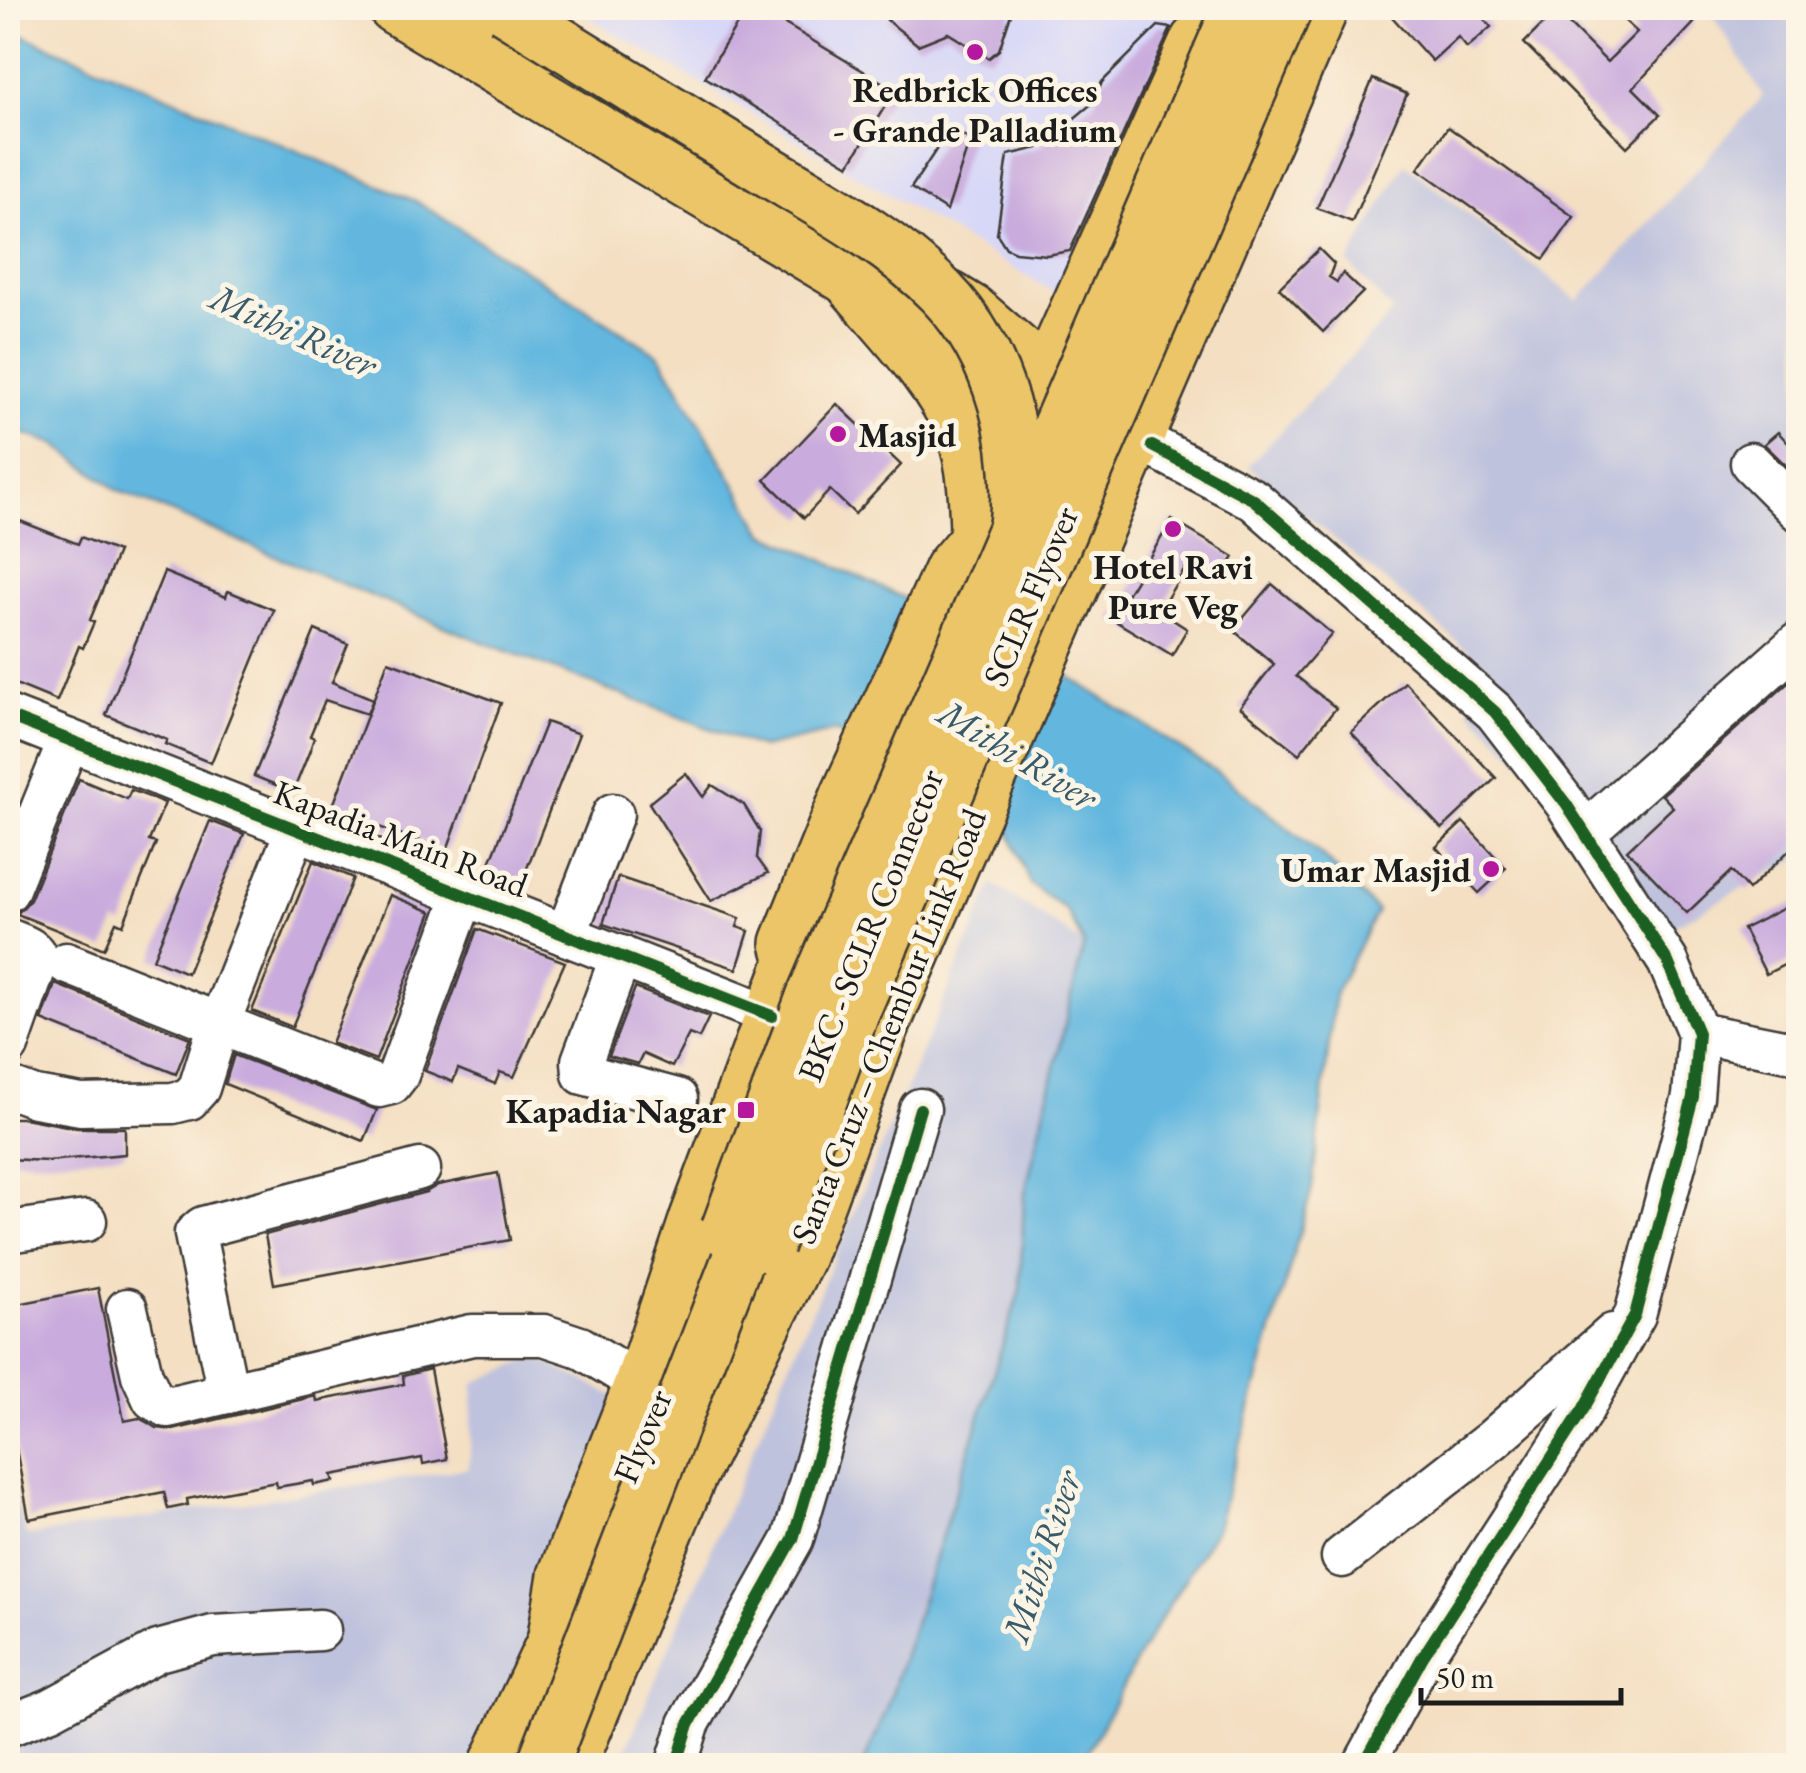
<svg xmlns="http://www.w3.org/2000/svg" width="1806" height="1773" viewBox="0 0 1806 1773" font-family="'EB Garamond',serif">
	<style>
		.built { fill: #d7d7f8 }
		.industrial { fill: #bfc2dd }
		.water { fill: #63b7df; stroke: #406a7e; stroke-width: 2.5 }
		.building { fill: #c9acdd }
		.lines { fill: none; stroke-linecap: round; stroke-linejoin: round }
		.minor-casing { stroke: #3c3935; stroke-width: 45 }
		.major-casing { stroke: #3c3935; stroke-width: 55 }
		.highway-casing { stroke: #3c3935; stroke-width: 60 }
		.minor { stroke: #fff; stroke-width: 40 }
		.major { stroke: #ecc569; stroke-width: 50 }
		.highway { stroke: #ecc569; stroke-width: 55 }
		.major-bridge-casing { stroke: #3c3935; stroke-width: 55; stroke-linecap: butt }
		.highway-bridge-casing { stroke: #3c3935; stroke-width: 60; stroke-linecap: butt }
		.major-bridge { stroke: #ecc569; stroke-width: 50 }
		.highway-bridge { stroke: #ecc569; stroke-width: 55 }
		.cycleway-casing { stroke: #fcf5e5; stroke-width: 19 }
		.cycleway { stroke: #1b5e20; stroke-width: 12 }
		.poi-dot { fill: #b5179e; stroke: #fcf5e5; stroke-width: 4 }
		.labels { text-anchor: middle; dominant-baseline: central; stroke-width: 10; stroke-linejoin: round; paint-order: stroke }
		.poi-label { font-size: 35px; font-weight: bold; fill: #1c1c1c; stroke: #fcf5e5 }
		.street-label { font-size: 35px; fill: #1c1c1c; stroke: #fcf5e5 }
		.water-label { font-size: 38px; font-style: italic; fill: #385a6a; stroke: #fcf5e5 }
	</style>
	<rect width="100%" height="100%" fill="#fcf5e5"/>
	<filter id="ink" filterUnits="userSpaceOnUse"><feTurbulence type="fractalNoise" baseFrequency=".01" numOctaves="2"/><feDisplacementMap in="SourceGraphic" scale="20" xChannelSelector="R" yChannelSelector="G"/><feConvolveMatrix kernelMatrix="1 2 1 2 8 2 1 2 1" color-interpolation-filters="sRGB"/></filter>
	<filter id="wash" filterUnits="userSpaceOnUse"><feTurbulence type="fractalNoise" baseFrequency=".0048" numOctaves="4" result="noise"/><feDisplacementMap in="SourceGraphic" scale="40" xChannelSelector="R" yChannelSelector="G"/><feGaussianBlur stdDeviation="2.25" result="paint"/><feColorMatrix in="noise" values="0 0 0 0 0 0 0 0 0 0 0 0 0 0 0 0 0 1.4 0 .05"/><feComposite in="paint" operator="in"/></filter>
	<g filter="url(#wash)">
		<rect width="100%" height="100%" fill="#f4dfc2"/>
		<polygon class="built" points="573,8 1186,8 1057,294"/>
		<g class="industrial">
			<polygon points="1709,8 1798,8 1798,858 1670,928 1612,853 1470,710 1479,660 1248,466 1393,312 1348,263 1405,164 1578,301 1763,96"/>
			<polygon points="993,884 1084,944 1020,1290 887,1709 864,1765 619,1766"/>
			<polygon points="535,1357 631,1404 478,1765 8,1765 8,1479 27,1536 469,1468 474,1383"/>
		</g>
		<polygon class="water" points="8,29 416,201 660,356 764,533 1062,672 1226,778 1327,860 1377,911 1335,993 1312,1188 1217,1527 1144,1646 1081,1765 863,1765 887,1709 1020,1290 1024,1197 1084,944 1066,910 1030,884 999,806 835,731 761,748 470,637 117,490 55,444 23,433 8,436"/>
		<g id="blocks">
			<g class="building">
				<polygon points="747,8 758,8 895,90 849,165 705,77"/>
				<polygon points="910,8 1013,8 999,50 989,58 948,33 918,45 887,20"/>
				<polygon points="1384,8 1474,8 1491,27 1467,48 1458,37 1432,61"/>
				<polygon points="1611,8 1677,8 1694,23 1633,88 1660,115 1627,147 1524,43 1556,11 1607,62 1637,32"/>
				<polygon points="1158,26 1171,28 1070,251 1047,255 1015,252 1006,248 997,234 1008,155 1038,148 1094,102 1102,82"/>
				<polygon points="1373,79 1407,94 1352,222 1317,208"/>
				<polygon points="951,127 970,140 947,211 911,188"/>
				<polygon points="1448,127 1574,217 1544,259 1418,169"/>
				<polygon points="1319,249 1334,264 1329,277 1337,282 1343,273 1363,292 1323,332 1279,288"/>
				<polygon points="837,404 901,465 855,514 830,490 804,518 765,480"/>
				<polygon points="1778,432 1798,454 1798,477 1764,444"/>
				<polygon points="1172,520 1234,557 1219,582 1188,564 1159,611 1187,629 1172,655 1112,619"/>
				<polygon points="20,521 78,544 81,537 118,552 90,620 94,622 83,648 79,646 57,701 8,681 8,551"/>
				<polygon points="164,572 226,597 228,591 274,610 211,763 165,744 167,740 106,715"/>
				<polygon points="1272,584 1332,634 1296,676 1336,708 1299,754 1240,707 1274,664 1233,630"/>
				<polygon points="315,630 348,644 332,682 373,699 367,714 325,700 310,736 314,738 310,750 293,792 254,776"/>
				<polygon points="388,661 501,703 447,850 331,811"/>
				<polygon points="1798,674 1798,842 1748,890 1731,871 1687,913 1627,850 1673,807 1662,795"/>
				<polygon points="1405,682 1496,778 1442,829 1351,732"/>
				<polygon points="546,722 579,734 522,881 488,868"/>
				<polygon points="686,773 703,797 712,785 744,805 760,831 757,858 768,873 711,901 649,803"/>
				<polygon points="79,779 127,799 131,790 165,803 149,841 156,843 123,925 116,922 104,949 17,914 30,900"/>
				<polygon points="210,821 244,834 187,973 153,959"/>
				<polygon points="1463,822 1506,868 1479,893 1436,847"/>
				<polygon points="313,861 353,878 292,1027 252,1011"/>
				<polygon points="618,877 740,918 737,927 749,931 737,969 603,924"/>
				<polygon points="390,895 432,912 376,1060 331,1043"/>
				<polygon points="1798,901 1798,958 1766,974 1743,929"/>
				<polygon points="477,929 565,962 514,1077 500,1072 495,1084 458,1069 453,1082 425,1071"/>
				<polygon points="55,984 190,1038 176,1074 42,1020"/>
				<polygon points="635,988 709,1017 699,1038 689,1034 672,1067 643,1054 638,1064 609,1056"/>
				<polygon points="234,1055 377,1110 364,1141 225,1084"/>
				<polygon points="8,1118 24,1118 77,1128 125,1128 125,1154 47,1161 8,1159"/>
				<polygon points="498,1173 510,1240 274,1284 265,1235 426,1192 438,1185"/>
				<polygon points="98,1288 124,1421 139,1418 157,1428 173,1430 316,1396 317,1401 404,1384 403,1376 430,1369 447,1459 423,1464 422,1458 332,1475 334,1481 314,1485 313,1481 277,1487 276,1482 187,1499 188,1505 168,1509 164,1492 29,1519 8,1405 8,1306"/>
			</g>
		</g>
	</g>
	<g filter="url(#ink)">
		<use href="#blocks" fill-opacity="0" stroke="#3c3935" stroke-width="2.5"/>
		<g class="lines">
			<defs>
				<g id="minor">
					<polyline points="1152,446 1254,500 1495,712 1566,804 1668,962 1698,1033 1693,1097 1635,1315 1584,1408 1422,1658 1363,1766"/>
					<polyline points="1751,463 1798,510"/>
					<polyline points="8,716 772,1016"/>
					<polyline points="1585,832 1798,643"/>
					<polyline points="8,891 69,740"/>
					<polyline points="566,935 613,814"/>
					<path d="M8,939C19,944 36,947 38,961L8,1046"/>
					<polyline points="621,956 582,1061 583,1074 677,1099"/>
					<polyline points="66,963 379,1087 391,1084 398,1075 464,895"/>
					<polyline points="1698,1033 1798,1053"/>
					<polyline points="8,1087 35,1097 81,1105 173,1103 189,1099 199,1088 219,1024 296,829"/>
					<polyline points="8,1232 86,1221"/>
					<polyline points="127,1309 142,1375 153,1399 168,1407 472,1335 544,1335 580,1347 642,1385"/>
					<polyline points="228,1393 195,1234 203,1227 420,1169"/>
					<polyline points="1342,1557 1492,1440 1613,1334"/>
					<polyline points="8,1726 51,1709 158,1651 213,1636 320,1630"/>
					<polyline points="676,1766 689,1724 793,1539 920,1109"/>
				</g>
				<g id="major">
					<polyline points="394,8 854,283 1009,389"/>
					<polyline points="471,8 539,49"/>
					<polyline points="950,297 973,311 1047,375 1083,393"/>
				</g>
				<g id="highway">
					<path d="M854,283C893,329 940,376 964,432C976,463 977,500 978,532"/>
					<polyline points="497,1766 555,1642 566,1576 642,1385 698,1218 794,961 789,943 848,798 952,570 973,545 1198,42"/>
					<polyline points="568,1766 688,1476 797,1256 882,1024 1320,8"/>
				</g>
			</defs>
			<use href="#minor" class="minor-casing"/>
			<use href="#major" class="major-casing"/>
			<use href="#highway" class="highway-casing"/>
			<use href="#minor" class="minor"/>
			<use href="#major" class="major"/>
			<use href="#highway" class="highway"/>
			<defs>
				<g id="major-bridge">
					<path d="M504,8C583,57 663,106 742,155C809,197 885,235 941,292C1001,354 1024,447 1014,531"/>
					<polyline points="542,1766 765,1188"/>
				</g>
				<g id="highway-bridge">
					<polyline points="729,1230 814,998 1241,8"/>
					<polyline points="766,1244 851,1012 1284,8"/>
				</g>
			</defs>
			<use href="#major-bridge" class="major-bridge-casing"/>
			<use href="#highway-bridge" class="highway-bridge-casing"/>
			<use href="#major-bridge" class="major-bridge"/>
			<use href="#highway-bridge" class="highway-bridge"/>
			<defs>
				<g id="cycleway">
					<polyline points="1152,446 1254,500 1495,712 1566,804 1668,962 1698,1033 1693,1097 1635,1315 1584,1408 1422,1658 1363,1766"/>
					<polyline points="8,716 772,1016"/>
					<polyline points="676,1766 689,1724 793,1539 920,1109"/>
				</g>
			</defs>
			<use href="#cycleway" class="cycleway-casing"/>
			<use href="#cycleway" class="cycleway"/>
		</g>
	</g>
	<g class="poi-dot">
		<circle cx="975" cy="52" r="10"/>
		<circle cx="838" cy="434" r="10"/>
		<circle cx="1173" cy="529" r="10"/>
		<circle cx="1491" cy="869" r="10"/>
		<rect x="736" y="1100" width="20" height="20" rx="5"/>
	</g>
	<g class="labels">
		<g class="poi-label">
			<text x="975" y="89">Redbrick Offices<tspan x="975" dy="40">- Grande Palladium</tspan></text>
			<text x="858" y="434" text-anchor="start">Masjid</text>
			<text x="1173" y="566">Hotel Ravi<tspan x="1173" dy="40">Pure Veg</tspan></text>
			<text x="1471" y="869" text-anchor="end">Umar Masjid</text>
			<text x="726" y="1110" text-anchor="end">Kapadia Nagar</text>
		</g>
		<g class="street-label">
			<text transform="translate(1030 596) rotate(-67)">SCLR Flyover</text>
			<text transform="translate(401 838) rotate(21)">Kapadia Main Road</text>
			<text transform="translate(870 925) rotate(-68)">BKC - SCLR Connector</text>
			<text transform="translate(888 1026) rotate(-68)">Santa Cruz – Chembur Link Road</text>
			<text transform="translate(642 1436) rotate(-67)">Flyover</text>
		</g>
		<g class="water-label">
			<text transform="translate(294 330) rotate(24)">Mithi River</text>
			<text transform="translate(1018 754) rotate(31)">Mithi River</text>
			<text transform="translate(1041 1556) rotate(-72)">Mithi River</text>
		</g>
	</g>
	<rect width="1806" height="1773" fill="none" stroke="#fcf5e5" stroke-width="40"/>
	<path d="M1421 1688v15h200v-15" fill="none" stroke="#1c1c1c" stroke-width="5"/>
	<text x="1436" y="1688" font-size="30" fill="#1c1c1c" stroke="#fcf5e5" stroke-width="8" paint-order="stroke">50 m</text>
</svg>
